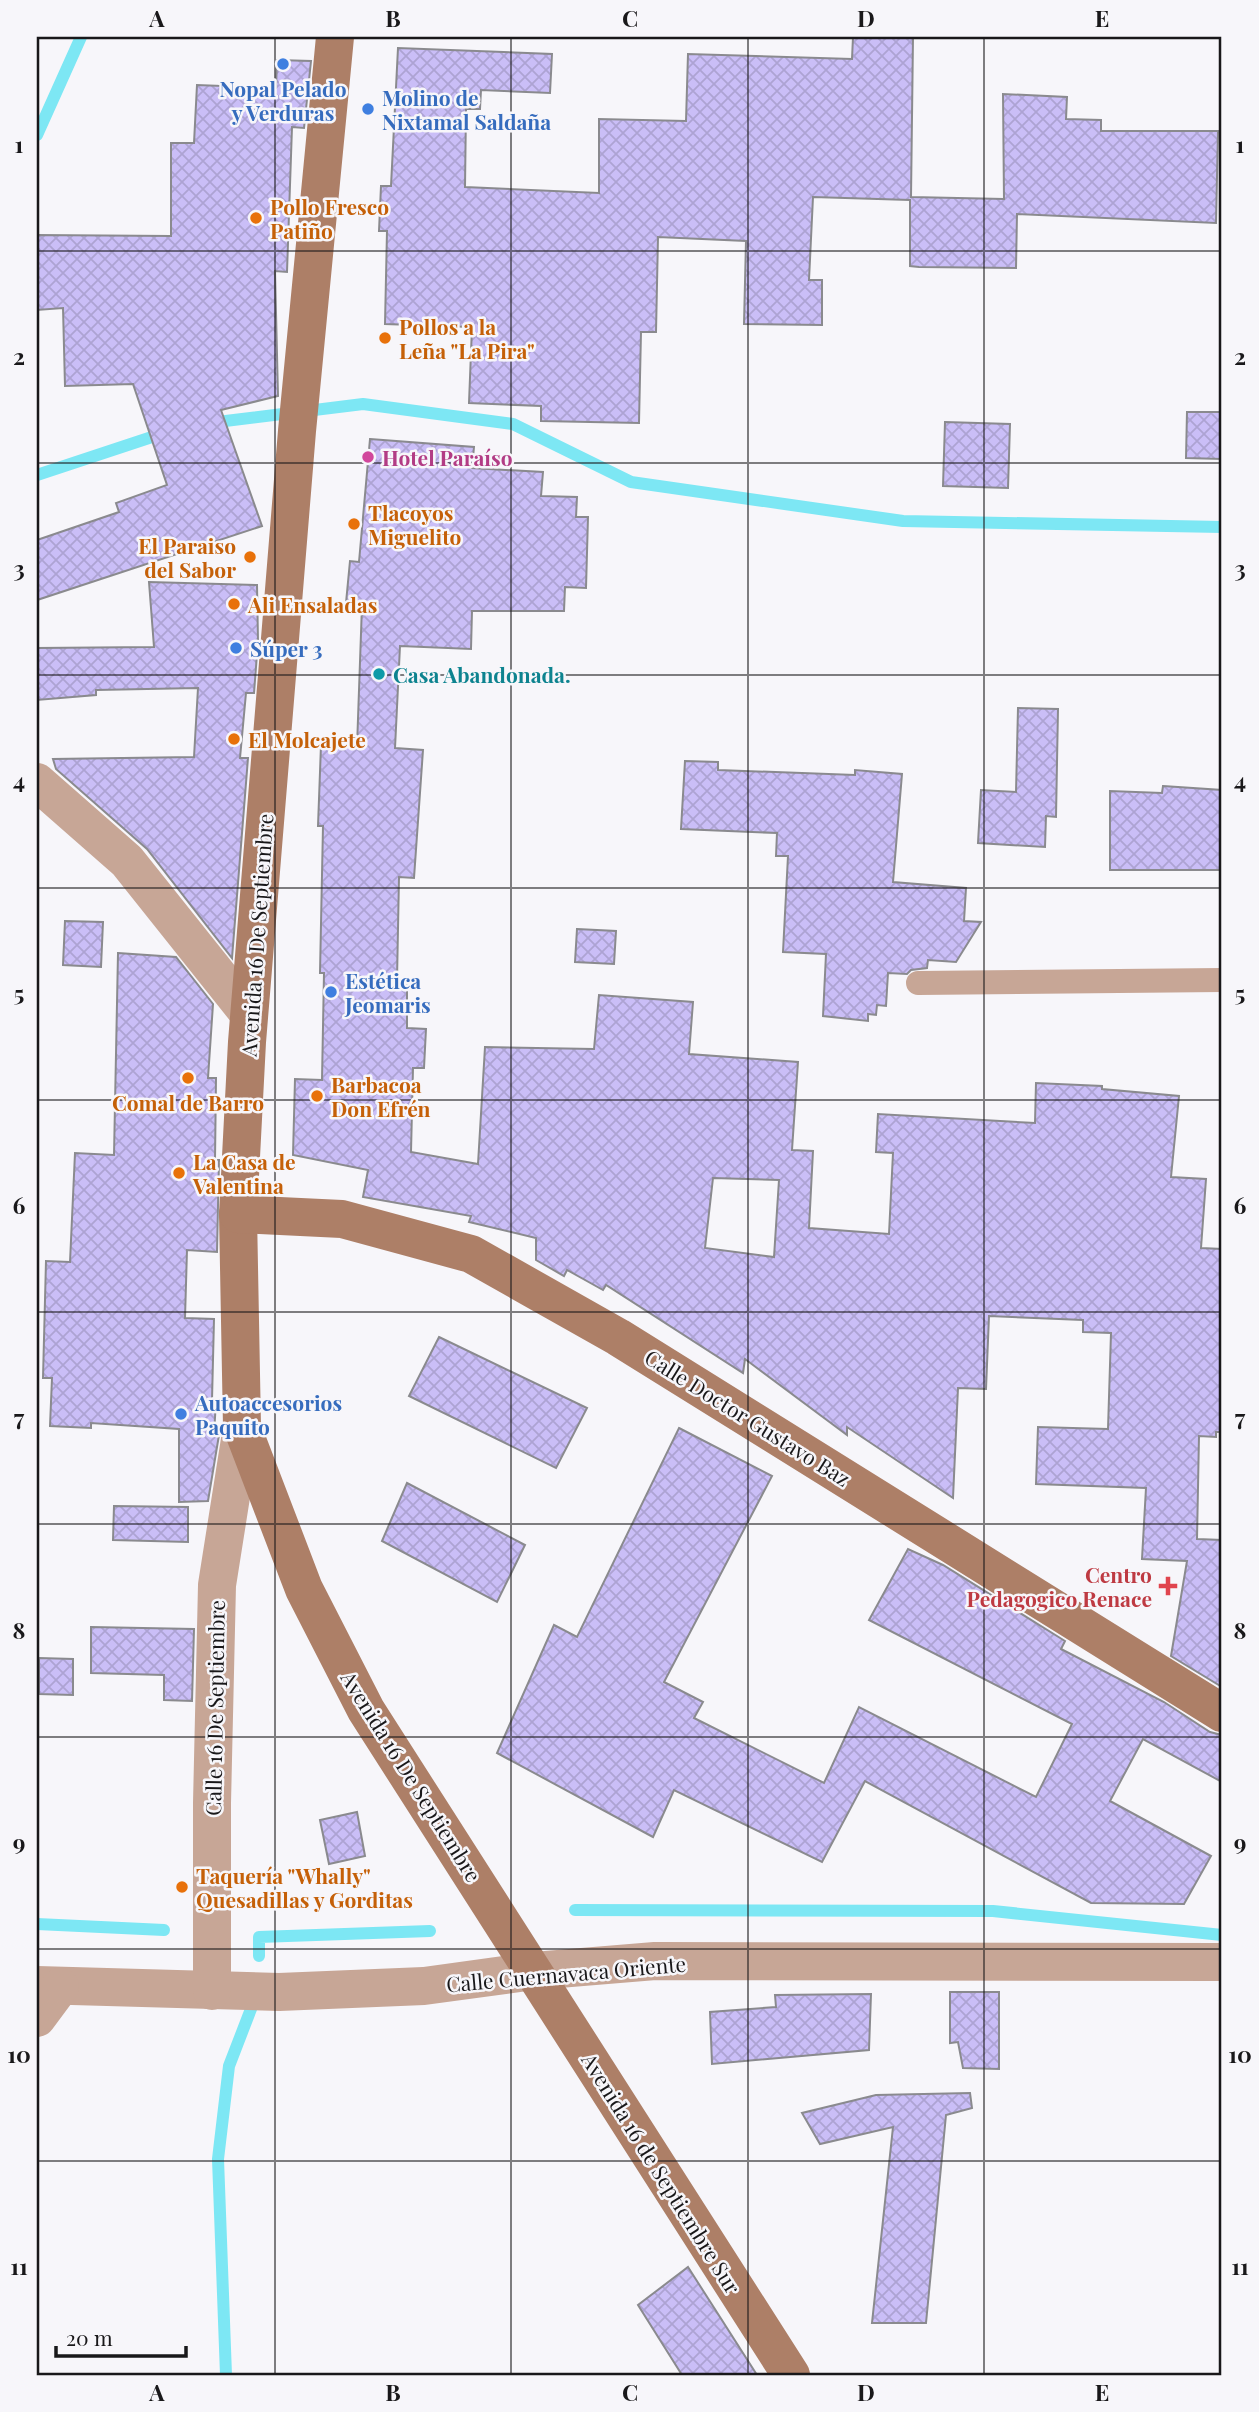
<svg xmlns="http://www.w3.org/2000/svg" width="1259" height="2412" viewBox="0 0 1259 2412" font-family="'Playfair Display',serif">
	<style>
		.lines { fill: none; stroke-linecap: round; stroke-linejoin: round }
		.stream { stroke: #7de7f4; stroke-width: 12 }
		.building { fill: url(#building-cross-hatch); stroke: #8a8a8e; stroke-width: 2; fill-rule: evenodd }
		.service { stroke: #c7a696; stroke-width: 24 }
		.minor { stroke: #c7a696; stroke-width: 38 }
		.secondary { stroke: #ad7f67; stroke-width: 38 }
		.grid { fill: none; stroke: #19181a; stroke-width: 2; stroke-opacity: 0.55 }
		.shop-dot { fill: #3f7fe0; stroke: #f7f6fa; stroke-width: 2.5 }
		.food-dot { fill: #e8710a; stroke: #f7f6fa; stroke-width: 2.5 }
		.hotel-dot { fill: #d1479c; stroke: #f7f6fa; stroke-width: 2.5 }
		.culture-dot { fill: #0f9aa8; stroke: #f7f6fa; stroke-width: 2.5 }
		.health-dot { fill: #e0444e; stroke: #f7f6fa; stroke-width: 2.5 }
		.labels { text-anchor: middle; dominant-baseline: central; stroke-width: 5; stroke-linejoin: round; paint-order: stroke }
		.shop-label { font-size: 21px; font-weight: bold; fill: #366cbe; stroke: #f7f6fa; text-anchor: start }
		.food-label { font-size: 21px; font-weight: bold; fill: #c56008; stroke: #f7f6fa; text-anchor: start }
		.hotel-label { font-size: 21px; font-weight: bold; fill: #b23c85; stroke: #f7f6fa; text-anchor: start }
		.culture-label { font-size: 21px; font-weight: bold; fill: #0d838f; stroke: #f7f6fa; text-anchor: start }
		.street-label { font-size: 21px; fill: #19181a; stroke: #f7f6fa }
		.health-label { font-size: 21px; font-weight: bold; fill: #be3a42; stroke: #f7f6fa; text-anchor: end }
		.neatline { fill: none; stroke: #19181a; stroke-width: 2.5 }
		.grid-label { font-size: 23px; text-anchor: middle; font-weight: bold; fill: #19181a }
	</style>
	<defs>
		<pattern id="building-cross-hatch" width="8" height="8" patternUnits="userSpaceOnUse" patternTransform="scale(1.75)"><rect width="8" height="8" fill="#cabef7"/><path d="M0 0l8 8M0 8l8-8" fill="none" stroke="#ada3d3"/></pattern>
	</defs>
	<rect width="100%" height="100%" fill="#f7f6fa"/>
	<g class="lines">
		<g class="stream">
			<polyline points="37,135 81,37"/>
			<polyline points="209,423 363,404 513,424 631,482 903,521 1222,527"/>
			<polyline points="37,475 164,433"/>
			<polyline points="575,1910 993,1911 1222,1935"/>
			<polyline points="37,1924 164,1930"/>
			<polyline points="259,1956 259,1937 430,1931"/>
			<polyline points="226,2375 218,2159 229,2066 256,1996"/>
		</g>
	</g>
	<g class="building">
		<polygon points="853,37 913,37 911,197 1004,199 1003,94 1067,97 1066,119 1101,120 1101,131 1218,131 1216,223 1017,214 1016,268 919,267 910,266 910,200 813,197 809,280 822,280 822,325 744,324 746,241 658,237 656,332 641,332 639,423 541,421 541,406 469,403 472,327 385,324 387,231 379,231 381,186 391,186 398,48 552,54 550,93 481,90 480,109 466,109 465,187 599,193 599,119 686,121 688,54 852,59"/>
		<polygon points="277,60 311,61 304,128 292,127 287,272 275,271 278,396 221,410 262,526 37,600 37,540 119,512 116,503 167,485 133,384 65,386 63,308 37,310 37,235 171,236 171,143 194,143 197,85 276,88"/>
		<polygon points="1187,412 1222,412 1222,459 1186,458"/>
		<polygon points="945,422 1010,424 1008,488 943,486"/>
		<path d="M370,439L474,447L472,468L543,472L541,496L577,497L576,517H588L586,588L565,587L564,611H472L471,649L400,646L395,748L423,750L414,878L399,877L397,980H407V1028L426,1029L424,1068H413L411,1152L478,1164L485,1047L594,1049L599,995L693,1002L689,1054L798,1062L792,1150L813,1151L809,1228L889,1234L893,1153L876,1152L878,1114L1035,1123L1036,1083L1102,1086V1089L1179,1096L1171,1177L1206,1179L1201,1248L1222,1249V1432H1216V1437L1199,1436L1197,1539L1222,1540V1687L1171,1656L1187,1561L1142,1559L1146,1488L1036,1484L1038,1427L1108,1429L1111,1333L1083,1332V1320L989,1316L986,1389L958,1388L953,1498L847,1427V1435L745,1359L743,1373L606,1285L603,1290L567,1270L564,1276L536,1260V1238L469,1222L471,1216L363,1197L368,1170L293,1155L295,1079L322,1080L324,973H320L323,826H318L321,745L357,747L362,605L346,603L350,561L359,562ZM713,1178L779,1180L774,1257L705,1248Z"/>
		<polygon points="149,582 257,585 258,641 254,693 246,693 240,758 248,758 232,958 147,849 56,769 53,759 194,757 198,688 96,690 96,695 37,700 37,648 154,647"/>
		<polygon points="1018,708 1058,709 1056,817 1046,816 1045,847 978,843 981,790 1016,792"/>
		<polygon points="685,761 718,762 718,770 855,775 855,770 902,774 893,882 966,888 964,921 981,922 956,962 928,960 927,968 911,970 907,974 888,973 886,1006 877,1005 876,1015 868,1014 868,1021 823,1016 826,954 783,952 788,856 776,856 777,833 681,829"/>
		<polygon points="1163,786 1222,790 1222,870 1110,870 1110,791 1162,793"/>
		<polygon points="65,921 103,922 101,967 63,965"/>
		<polygon points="577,929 616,931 614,964 575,962"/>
		<polygon points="118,953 176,957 213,1004 208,1078 216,1078 215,1160 219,1160 217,1252 187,1250 185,1318 214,1319 212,1400 216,1400 214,1435 219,1435 208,1501 179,1502 179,1429 91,1423 91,1428 50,1426 52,1378 43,1378 46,1261 70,1262 75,1153 114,1155"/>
		<polygon points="439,1337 587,1408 556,1468 409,1396"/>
		<polygon points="679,1428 772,1476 664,1682 703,1702 694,1718 824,1783 859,1707 1036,1797 1072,1724 869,1620 908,1549 943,1565 1065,1641 1061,1649 1164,1702 1210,1732 1222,1735 1222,1782 1143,1739 1110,1801 1211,1856 1184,1904 1091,1903 865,1781 822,1862 674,1790 653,1837 497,1753 554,1625 577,1637"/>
		<polygon points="407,1483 525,1545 497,1602 382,1541"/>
		<polygon points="114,1506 188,1507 188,1542 113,1540"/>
		<polygon points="91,1627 194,1629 192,1701 164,1700 164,1675 91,1673"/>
		<polygon points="39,1658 73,1659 73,1695 39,1694"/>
		<polygon points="357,1812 365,1856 329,1864 320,1820"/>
		<polygon points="950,1992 999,1992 999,2069 963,2068 958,2042 950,2043"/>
		<polygon points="871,1994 869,2050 712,2064 710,2012 776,2007 775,1995"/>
		<polygon points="970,2093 972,2108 946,2115 926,2323 872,2323 893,2127 820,2144 802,2113 876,2095"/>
		<polygon points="688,2267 757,2375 682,2375 638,2305"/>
	</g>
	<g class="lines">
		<polyline class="service" points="918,983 1222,980"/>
		<g class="minor">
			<polyline points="37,782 127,861 249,1014"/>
			<polyline points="37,1985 279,1992 424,1986 534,1971 655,1961 1222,1962"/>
			<polyline points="212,1991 212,1803 217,1585 242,1427"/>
			<polyline points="37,2018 60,1987"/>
		</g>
		<g class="secondary">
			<polyline points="335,37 297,431 247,1042 238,1214 242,1427 304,1589 366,1710 791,2375"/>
			<polyline points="238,1214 342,1219 471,1254 618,1337 1222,1713"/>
		</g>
	</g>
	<path class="grid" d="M275,37V2375M511,37V2375M748,37V2375M984,37V2375M37,251H1222M37,463H1222M37,675H1222M37,888H1222M37,1100H1222M37,1312H1222M37,1524H1222M37,1737H1222M37,1949H1222M37,2161H1222"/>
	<g class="shop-dot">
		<circle cx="283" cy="64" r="7"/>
		<circle cx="368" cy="109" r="7"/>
		<circle cx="236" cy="648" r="7"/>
		<circle cx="331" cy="992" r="7"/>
		<circle cx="181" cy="1414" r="7"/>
	</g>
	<g class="food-dot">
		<circle cx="256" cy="218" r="7"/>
		<circle cx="385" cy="338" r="7"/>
		<circle cx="354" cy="524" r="7"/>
		<circle cx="250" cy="557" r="7"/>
		<circle cx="234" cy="604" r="7"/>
		<circle cx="234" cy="739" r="7"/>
		<circle cx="188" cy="1078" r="7"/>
		<circle cx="317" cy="1096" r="7"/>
		<circle cx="179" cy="1173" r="7"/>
		<circle cx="182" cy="1887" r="7"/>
	</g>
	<circle class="hotel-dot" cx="368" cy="457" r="7"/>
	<circle class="culture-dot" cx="379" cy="674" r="7"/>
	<path class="health-dot" d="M1164.5 1575.5h7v7h7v7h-7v7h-7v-7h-7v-7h7z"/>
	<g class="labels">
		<g class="shop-label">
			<text x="283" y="88" text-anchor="middle">Nopal Pelado<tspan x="283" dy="24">y Verduras</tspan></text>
			<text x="382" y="97">Molino de<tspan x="382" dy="24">Nixtamal Saldaña</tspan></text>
			<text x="250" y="648">Súper 3</text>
			<text x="345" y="980">Estética<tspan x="345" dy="24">Jeomaris</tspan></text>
			<text x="195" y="1402">Autoaccesorios<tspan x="195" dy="24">Paquito</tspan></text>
		</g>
		<g class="food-label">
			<text x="270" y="206">Pollo Fresco<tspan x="270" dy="24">Patiño</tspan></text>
			<text x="399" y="326">Pollos a la<tspan x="399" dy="24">Leña "La Pira"</tspan></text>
			<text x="368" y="512">Tlacoyos<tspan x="368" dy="24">Miguelito</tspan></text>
			<text x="236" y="545" text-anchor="end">El Paraiso<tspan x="236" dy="24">del Sabor</tspan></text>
			<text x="248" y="604">Ali Ensaladas</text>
			<text x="248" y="739">El Molcajete</text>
			<text x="331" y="1084">Barbacoa<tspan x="331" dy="24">Don Efrén</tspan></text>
			<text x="188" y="1102" text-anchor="middle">Comal de Barro</text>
			<text x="193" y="1161">La Casa de<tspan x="193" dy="24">Valentina</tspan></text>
			<text x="196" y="1875">Taquería "Whally"<tspan x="196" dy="24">Quesadillas y Gorditas</tspan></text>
		</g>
		<g class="hotel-label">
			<text x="382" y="457">Hotel Paraíso</text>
		</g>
		<g class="culture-label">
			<text x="393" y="674">Casa Abandonada.</text>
		</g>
		<g class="street-label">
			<text transform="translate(256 935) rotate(-86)">Avenida 16 De Septiembre</text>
			<text transform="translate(748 1417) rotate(32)">Calle Doctor Gustavo Baz</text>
			<text transform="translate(214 1708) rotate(-89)">Calle 16 De Septiembre</text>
			<text transform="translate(412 1776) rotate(58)">Avenida 16 De Septiembre</text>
			<text transform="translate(566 1973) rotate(-5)">Calle Cuernavaca Oriente</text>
			<text transform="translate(662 2173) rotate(58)">Avenida 16 de Septiembre Sur</text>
		</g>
		<g class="health-label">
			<text x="1152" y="1574">Centro<tspan x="1152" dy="24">Pedagogico Renace</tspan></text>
		</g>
	</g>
	<rect width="1259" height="2412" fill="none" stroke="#f7f6fa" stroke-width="77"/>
	<path d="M56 2346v10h130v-10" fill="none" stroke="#19181a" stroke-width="3.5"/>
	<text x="66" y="2346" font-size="21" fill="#19181a" stroke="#f7f6fa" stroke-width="5" paint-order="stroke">20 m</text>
	<rect x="38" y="38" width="1182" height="2336" class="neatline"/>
	<g class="grid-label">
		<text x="157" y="27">A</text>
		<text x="393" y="27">B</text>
		<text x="630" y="27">C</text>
		<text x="866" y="27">D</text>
		<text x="1102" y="27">E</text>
		<text x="19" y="153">1</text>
		<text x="1240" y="153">1</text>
		<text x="19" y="365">2</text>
		<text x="1240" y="365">2</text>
		<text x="19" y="577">3</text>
		<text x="1240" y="577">3</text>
		<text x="19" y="789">4</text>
		<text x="1240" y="789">4</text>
		<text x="19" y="1002">5</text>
		<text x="1240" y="1002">5</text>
		<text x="19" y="1214">6</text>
		<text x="1240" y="1214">6</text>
		<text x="19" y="1426">7</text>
		<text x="1240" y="1426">7</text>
		<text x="19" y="1639">8</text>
		<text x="1240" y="1639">8</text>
		<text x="19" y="1851">9</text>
		<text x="1240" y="1851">9</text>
		<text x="19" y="2063">10</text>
		<text x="1240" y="2063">10</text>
		<text x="19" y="2275">11</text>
		<text x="1240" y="2275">11</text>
		<text x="157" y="2401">A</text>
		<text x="393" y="2401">B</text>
		<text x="630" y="2401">C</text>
		<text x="866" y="2401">D</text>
		<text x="1102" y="2401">E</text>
	</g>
</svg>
